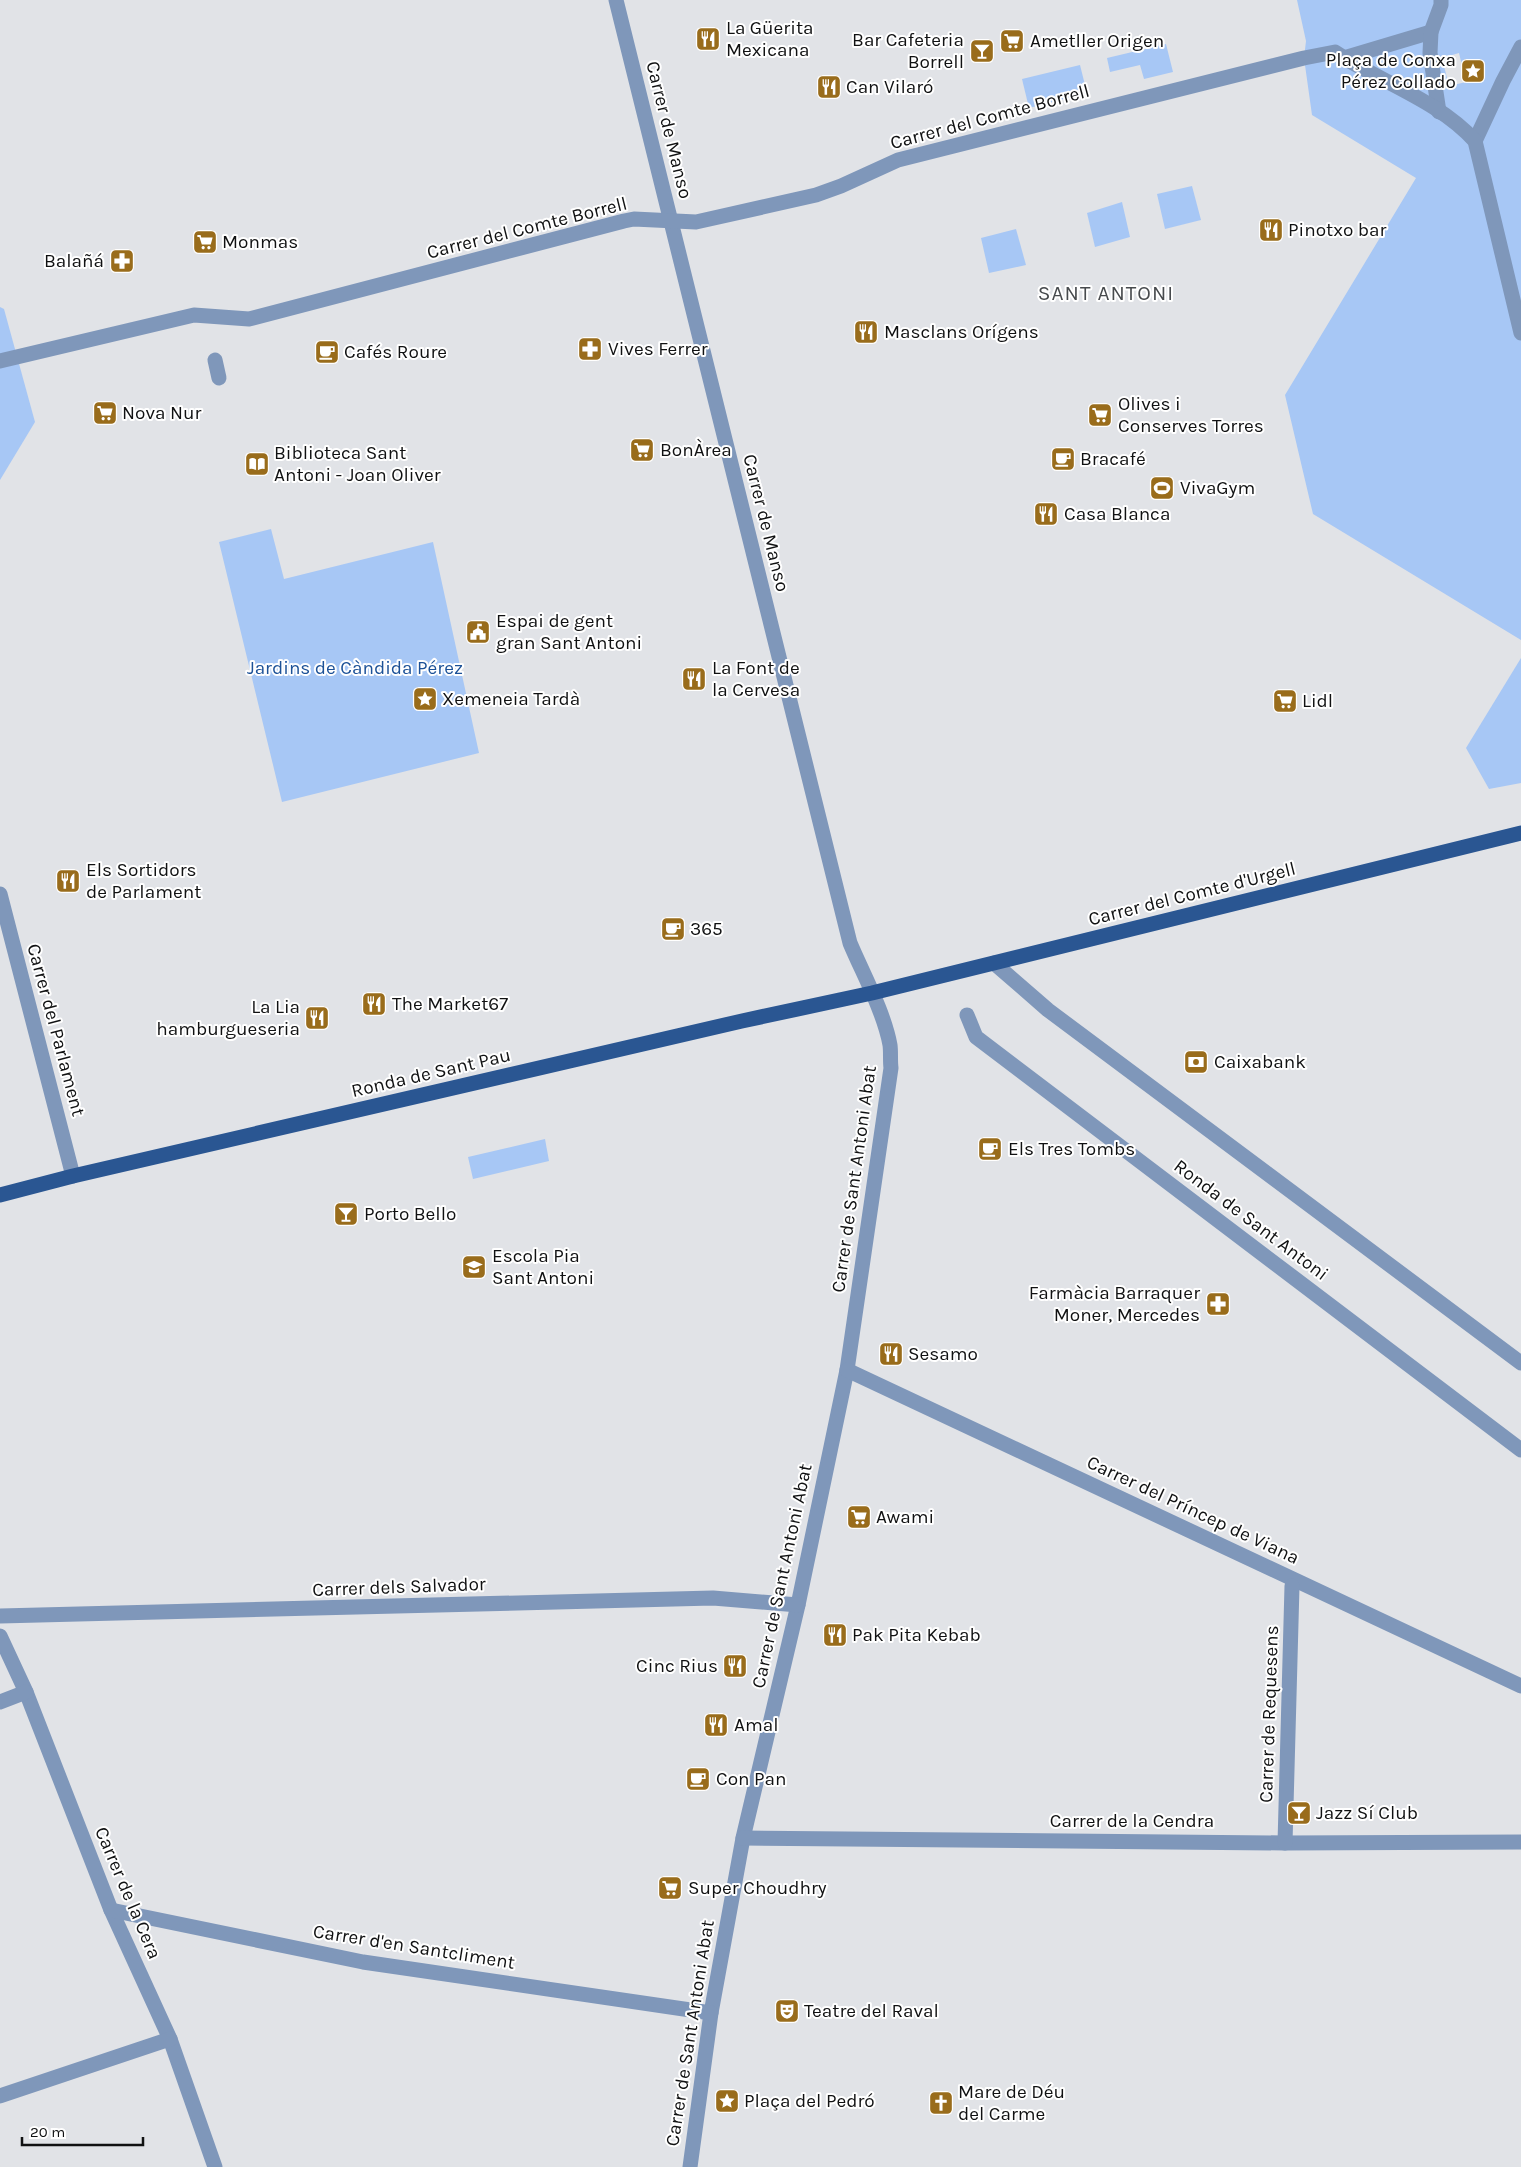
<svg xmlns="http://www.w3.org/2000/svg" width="1521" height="2167" viewBox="0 0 1521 2167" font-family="Karla,sans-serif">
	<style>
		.green { fill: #a7c7f5; fill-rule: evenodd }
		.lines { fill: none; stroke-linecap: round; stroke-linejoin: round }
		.minor { stroke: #7f97ba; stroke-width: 15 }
		.major { stroke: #2a5692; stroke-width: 15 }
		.labels { text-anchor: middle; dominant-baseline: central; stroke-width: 4; stroke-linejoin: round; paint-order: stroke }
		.poi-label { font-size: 19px; fill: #101112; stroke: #fff; text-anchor: start }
		.street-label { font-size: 19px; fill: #101112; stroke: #fff }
		.park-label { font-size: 19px; fill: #1c5197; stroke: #fff }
		.quarter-label { font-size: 21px; letter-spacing: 1px; fill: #474a4d; stroke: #fff }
	</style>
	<rect width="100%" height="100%" fill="#e1e3e7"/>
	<g class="green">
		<path d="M1297,0H1521V640L1313,514L1285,395L1416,178L1312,115L1304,58L1306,41ZM1459,53L1466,82L1449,86L1442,58Z"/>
		<polygon points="1166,44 1173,72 1144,79 1140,65 1110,72 1107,58"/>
		<polygon points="1080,65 1087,93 1029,108 1022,79"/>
		<polygon points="1192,186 1201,220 1165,229 1157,194"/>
		<polygon points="1122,202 1130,237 1095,247 1087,213"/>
		<polygon points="1016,229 1026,265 989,273 981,238"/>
		<polygon points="0,307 4,309 35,422 0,480"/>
		<polygon points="271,529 284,579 433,542 479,753 282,802 219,542"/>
		<polygon points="1521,658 1521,783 1489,789 1466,748"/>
		<polygon points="545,1139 549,1161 473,1179 468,1157"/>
	</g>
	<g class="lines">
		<g class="minor">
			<path d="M616,0L850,943C863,974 884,1012 890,1045C891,1052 890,1060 891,1068L847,1370L798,1605L743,1838L711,2013L690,2167"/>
			<polyline points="1344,58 1431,32"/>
			<polyline points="1439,112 1430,53 1431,32 1441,5 1441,0"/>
			<polyline points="1475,141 1503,81 1521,47"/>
			<polyline points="215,360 219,378"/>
			<path d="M0,361L194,315L249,319L624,221L634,219L696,222L816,195L841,186L898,160L1304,58L1335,52C1380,82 1438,100 1475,141L1521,333"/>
			<polyline points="0,894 73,1176"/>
			<polyline points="994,963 1048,1010 1521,1363"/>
			<polyline points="967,1015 976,1037 1521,1450"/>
			<polyline points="847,1370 1521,1686"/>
			<polyline points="0,1616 713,1598 798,1605"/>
			<polyline points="0,1636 26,1692 111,1910 170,2039 215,2167"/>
			<polyline points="0,1702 26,1692"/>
			<polyline points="743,1838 1285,1843 1521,1842"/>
			<polyline points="1285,1843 1292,1586"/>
			<polyline points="111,1910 363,1962 711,2013"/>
			<polyline points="0,2096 170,2039"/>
		</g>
		<polyline class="major" points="0,1195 73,1176 742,1021 872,993 1521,833"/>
	</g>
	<defs>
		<symbol id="restaurant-square" viewBox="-11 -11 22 22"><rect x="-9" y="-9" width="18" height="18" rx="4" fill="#996c1b" stroke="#fff"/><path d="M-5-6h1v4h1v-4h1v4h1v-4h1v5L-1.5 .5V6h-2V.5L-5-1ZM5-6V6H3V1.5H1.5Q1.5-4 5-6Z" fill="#fff"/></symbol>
		<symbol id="supermarket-square" viewBox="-11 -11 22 22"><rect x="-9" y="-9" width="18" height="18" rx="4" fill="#996c1b" stroke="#fff"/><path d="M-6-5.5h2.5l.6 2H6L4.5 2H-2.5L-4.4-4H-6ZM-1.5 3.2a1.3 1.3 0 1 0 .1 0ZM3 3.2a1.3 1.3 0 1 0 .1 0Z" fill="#fff"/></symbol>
		<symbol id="bar-square" viewBox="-11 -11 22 22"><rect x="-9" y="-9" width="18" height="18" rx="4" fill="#996c1b" stroke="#fff"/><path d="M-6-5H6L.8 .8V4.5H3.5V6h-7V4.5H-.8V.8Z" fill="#fff"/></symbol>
		<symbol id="sight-square" viewBox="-11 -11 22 22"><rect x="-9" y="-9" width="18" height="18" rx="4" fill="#996c1b" stroke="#fff"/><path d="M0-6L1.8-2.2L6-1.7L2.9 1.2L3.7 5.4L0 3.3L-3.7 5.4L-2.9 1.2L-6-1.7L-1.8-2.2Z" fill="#fff"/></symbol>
		<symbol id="pharmacy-square" viewBox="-11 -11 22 22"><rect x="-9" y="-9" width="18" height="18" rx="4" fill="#996c1b" stroke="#fff"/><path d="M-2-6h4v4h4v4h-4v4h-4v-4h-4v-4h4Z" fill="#fff"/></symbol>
		<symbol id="cafe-square" viewBox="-11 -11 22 22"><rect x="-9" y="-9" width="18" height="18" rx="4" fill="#996c1b" stroke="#fff"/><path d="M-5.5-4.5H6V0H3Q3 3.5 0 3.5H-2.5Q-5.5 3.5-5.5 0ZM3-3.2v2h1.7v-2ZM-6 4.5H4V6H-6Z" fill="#fff"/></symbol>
		<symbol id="library-square" viewBox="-11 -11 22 22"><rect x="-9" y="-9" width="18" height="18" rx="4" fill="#996c1b" stroke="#fff"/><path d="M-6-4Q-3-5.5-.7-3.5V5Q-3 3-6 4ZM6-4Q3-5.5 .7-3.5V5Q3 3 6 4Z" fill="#fff"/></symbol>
		<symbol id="stadium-square" viewBox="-11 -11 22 22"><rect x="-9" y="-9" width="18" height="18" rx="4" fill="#996c1b" stroke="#fff"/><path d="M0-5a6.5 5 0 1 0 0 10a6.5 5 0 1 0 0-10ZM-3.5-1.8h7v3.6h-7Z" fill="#fff"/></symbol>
		<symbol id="civic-square" viewBox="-11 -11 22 22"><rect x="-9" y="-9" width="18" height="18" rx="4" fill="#996c1b" stroke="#fff"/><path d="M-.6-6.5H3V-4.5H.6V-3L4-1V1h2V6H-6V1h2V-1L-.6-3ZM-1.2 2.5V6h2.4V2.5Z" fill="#fff"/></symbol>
		<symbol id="bank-square" viewBox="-11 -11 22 22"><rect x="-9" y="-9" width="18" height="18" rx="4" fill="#996c1b" stroke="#fff"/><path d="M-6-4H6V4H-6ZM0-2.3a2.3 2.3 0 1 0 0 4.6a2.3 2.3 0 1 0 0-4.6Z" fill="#fff"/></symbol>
		<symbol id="school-square" viewBox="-11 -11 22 22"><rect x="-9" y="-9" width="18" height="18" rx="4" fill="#996c1b" stroke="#fff"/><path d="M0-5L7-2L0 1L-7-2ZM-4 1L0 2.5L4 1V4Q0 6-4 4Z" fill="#fff"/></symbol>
		<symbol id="theatre-square" viewBox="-11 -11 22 22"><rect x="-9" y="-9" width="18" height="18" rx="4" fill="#996c1b" stroke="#fff"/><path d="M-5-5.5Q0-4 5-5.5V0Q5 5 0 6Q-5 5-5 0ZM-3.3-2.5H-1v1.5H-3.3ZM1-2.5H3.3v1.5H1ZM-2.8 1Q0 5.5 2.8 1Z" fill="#fff"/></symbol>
		<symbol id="church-square" viewBox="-11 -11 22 22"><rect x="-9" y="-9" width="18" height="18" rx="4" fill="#996c1b" stroke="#fff"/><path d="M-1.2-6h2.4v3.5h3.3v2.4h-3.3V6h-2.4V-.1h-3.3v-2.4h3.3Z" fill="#fff"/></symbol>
	</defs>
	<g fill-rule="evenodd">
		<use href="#restaurant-square" x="694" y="25" width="28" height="28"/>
		<use href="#supermarket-square" x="998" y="27" width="28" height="28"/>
		<use href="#bar-square" x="968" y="37" width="28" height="28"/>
		<use href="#sight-square" x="1459" y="57" width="28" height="28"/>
		<use href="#restaurant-square" x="815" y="73" width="28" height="28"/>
		<use href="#restaurant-square" x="1257" y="216" width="28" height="28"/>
		<use href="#supermarket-square" x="191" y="228" width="28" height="28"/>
		<use href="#pharmacy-square" x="108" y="247" width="28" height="28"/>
		<use href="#restaurant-square" x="852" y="318" width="28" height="28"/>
		<use href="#pharmacy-square" x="576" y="335" width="28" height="28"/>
		<use href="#cafe-square" x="313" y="338" width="28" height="28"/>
		<use href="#supermarket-square" x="91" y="399" width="28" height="28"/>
		<use href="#supermarket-square" x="1086" y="401" width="28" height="28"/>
		<use href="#supermarket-square" x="628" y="436" width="28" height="28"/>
		<use href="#cafe-square" x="1049" y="445" width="28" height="28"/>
		<use href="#library-square" x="243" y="450" width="28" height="28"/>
		<use href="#stadium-square" x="1148" y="474" width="28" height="28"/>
		<use href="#restaurant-square" x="1032" y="500" width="28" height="28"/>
		<use href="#civic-square" x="464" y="618" width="28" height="28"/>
		<use href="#restaurant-square" x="680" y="665" width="28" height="28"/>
		<use href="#sight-square" x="411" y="685" width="28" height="28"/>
		<use href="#supermarket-square" x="1271" y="687" width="28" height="28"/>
		<use href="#restaurant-square" x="54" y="867" width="28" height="28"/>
		<use href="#cafe-square" x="659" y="915" width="28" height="28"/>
		<use href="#restaurant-square" x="360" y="990" width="28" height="28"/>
		<use href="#restaurant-square" x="303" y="1004" width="28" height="28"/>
		<use href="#bank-square" x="1182" y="1048" width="28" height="28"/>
		<use href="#cafe-square" x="976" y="1135" width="28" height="28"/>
		<use href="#bar-square" x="332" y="1200" width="28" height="28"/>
		<use href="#school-square" x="460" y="1253" width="28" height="28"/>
		<use href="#pharmacy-square" x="1204" y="1290" width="28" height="28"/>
		<use href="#restaurant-square" x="877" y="1340" width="28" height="28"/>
		<use href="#supermarket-square" x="845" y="1503" width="28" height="28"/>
		<use href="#restaurant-square" x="821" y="1621" width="28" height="28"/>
		<use href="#restaurant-square" x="721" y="1652" width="28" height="28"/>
		<use href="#restaurant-square" x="702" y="1711" width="28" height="28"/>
		<use href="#cafe-square" x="684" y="1765" width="28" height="28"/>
		<use href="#bar-square" x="1285" y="1799" width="28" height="28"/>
		<use href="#supermarket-square" x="656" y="1874" width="28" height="28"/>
		<use href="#theatre-square" x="773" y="1997" width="28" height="28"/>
		<use href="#sight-square" x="713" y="2087" width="28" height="28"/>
		<use href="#church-square" x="927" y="2089" width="28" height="28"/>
	</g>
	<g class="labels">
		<g class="poi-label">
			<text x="726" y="28">La Güerita<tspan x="726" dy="22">Mexicana</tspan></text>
			<text x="964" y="40" text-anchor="end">Bar Cafeteria<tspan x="964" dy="22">Borrell</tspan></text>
			<text x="1030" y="41">Ametller Origen</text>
			<text x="1456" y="60" text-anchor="end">Plaça de Conxa<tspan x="1456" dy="22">Pérez Collado</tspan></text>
			<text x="846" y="87">Can Vilaró</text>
			<text x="1288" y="230">Pinotxo bar</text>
			<text x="222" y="242">Monmas</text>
			<text x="104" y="261" text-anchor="end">Balañá</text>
			<text x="884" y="332">Masclans Orígens</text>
			<text x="608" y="349">Vives Ferrer</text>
			<text x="344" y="352">Cafés Roure</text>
			<text x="1118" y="404">Olives i<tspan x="1118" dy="22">Conserves Torres</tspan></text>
			<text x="122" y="413">Nova Nur</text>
			<text x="660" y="450">BonÀrea</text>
			<text x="274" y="453">Biblioteca Sant<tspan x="274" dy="22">Antoni - Joan Oliver</tspan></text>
			<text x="1080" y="459">Bracafé</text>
			<text x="1180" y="488">VivaGym</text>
			<text x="1064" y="514">Casa Blanca</text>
			<text x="496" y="621">Espai de gent<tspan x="496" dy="22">gran Sant Antoni</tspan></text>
			<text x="712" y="668">La Font de<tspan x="712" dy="22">la Cervesa</tspan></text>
			<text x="442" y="699">Xemeneia Tardà</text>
			<text x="1302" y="701">Lidl</text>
			<text x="86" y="870">Els Sortidors<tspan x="86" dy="22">de Parlament</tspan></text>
			<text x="690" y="929">365</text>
			<text x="392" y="1004">The Market67</text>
			<text x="300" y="1007" text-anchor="end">La Lia<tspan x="300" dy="22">hamburgueseria</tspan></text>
			<text x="1214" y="1062">Caixabank</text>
			<text x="1008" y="1149">Els Tres Tombs</text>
			<text x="364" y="1214">Porto Bello</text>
			<text x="492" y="1256">Escola Pia<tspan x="492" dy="22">Sant Antoni</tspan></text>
			<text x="1200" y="1293" text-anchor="end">Farmàcia Barraquer<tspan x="1200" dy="22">Moner, Mercedes</tspan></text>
			<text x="908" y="1354">Sesamo</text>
			<text x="876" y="1517">Awami</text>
			<text x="852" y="1635">Pak Pita Kebab</text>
			<text x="718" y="1666" text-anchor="end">Cinc Rius</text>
			<text x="734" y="1725">Amal</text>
			<text x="716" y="1779">Con Pan</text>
			<text x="1316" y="1813">Jazz Sí Club</text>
			<text x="688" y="1888">Super Choudhry</text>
			<text x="804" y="2011">Teatre del Raval</text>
			<text x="958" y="2092">Mare de Déu<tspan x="958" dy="22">del Carme</tspan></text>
			<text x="744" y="2101">Plaça del Pedró</text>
		</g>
		<g class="street-label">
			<text transform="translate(990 117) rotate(-15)">Carrer del Comte Borrell</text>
			<text transform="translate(669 130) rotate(76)">Carrer de Manso</text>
			<text transform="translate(527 228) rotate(-14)">Carrer del Comte Borrell</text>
			<text transform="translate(766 523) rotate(76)">Carrer de Manso</text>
			<text transform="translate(1192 894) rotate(-14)">Carrer del Comte d'Urgell</text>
			<text transform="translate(56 1030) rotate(75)">Carrer del Parlament</text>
			<text transform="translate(431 1073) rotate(-13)">Ronda de Sant Pau</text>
			<text transform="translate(854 1179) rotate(-82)">Carrer de Sant Antoni Abat</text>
			<text transform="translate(1251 1220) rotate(37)">Ronda de Sant Antoni</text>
			<text transform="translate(1193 1510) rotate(25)">Carrer del Príncep de Viana</text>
			<text transform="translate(782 1576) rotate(-78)">Carrer de Sant Antoni Abat</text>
			<text transform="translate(399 1587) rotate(-2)">Carrer dels Salvador</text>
			<text transform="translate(1269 1714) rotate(-88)">Carrer de Requesens</text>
			<text x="1132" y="1821">Carrer de la Cendra</text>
			<text transform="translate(128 1893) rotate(67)">Carrer de la Cera</text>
			<text transform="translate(414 1947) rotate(9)">Carrer d'en Santcliment</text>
			<text transform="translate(690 2033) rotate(-81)">Carrer de Sant Antoni Abat</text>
		</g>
		<g class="park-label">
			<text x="355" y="668">Jardins de Càndida Pérez</text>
		</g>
		<g class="quarter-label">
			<text x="1106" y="293">SANT ANTONI</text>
		</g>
	</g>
	<path d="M22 2137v8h121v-8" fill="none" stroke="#101112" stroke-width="2.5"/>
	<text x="30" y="2137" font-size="15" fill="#101112" stroke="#ffffff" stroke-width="4" paint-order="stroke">20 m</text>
</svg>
